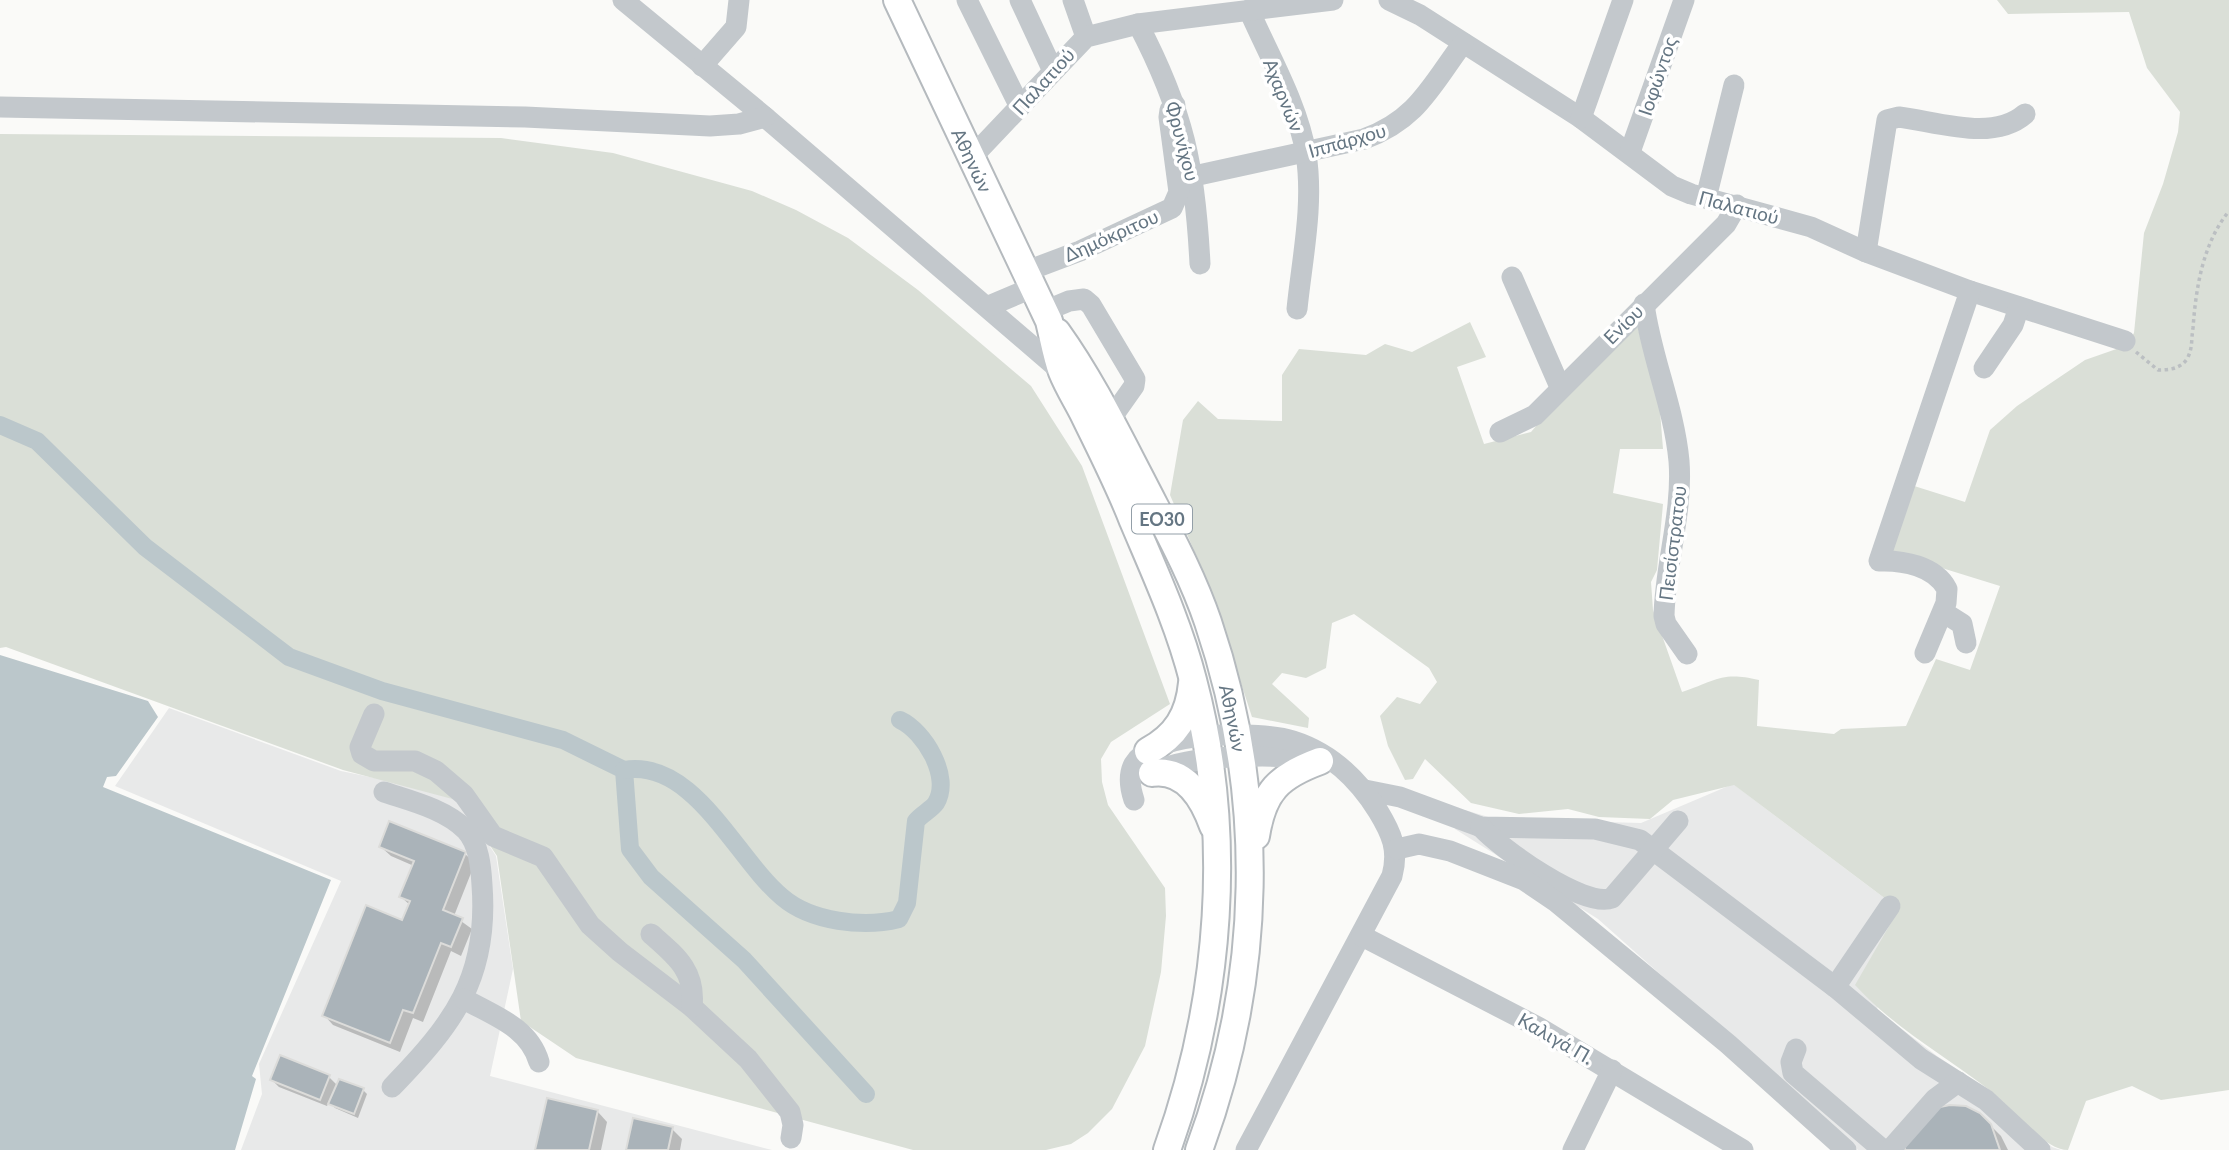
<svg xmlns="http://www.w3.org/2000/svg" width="2229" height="1150" viewBox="0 0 2229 1150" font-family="Lato,sans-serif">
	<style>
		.built { fill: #e8e9e9 }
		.green { fill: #dadfd7 }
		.water { fill: #bbc7cb }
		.shadow { fill: #0003 }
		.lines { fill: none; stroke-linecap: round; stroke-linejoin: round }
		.canal { stroke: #bbc7cb; stroke-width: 18 }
		.building { fill: #aab3b9; stroke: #dcdcda; stroke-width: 2 }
		.major-casing { stroke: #b5babe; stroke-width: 30 }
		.path { stroke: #bbbfc2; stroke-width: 3.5; stroke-dasharray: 3.5 3.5; stroke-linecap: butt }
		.minor { stroke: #c3c8cc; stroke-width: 21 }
		.major { stroke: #fff; stroke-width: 26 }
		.labels { text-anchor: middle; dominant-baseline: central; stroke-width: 7; stroke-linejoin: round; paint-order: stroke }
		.shield { fill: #fff; stroke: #939fa8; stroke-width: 2 }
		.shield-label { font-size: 18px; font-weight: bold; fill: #657683 }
		.street-label { font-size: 19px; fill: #657683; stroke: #fff }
	</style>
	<rect width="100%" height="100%" fill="#fafaf8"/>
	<g class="built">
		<polygon points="169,708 341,771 457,795 496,856 513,969 490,1076 772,1150 241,1150 262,1094 259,1064 341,881 115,786"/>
		<polygon points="1733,784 1899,909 1877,1010 1937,1056 1998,1096 2052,1147 2061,1150 1858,1150 1598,919 1455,829 1465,810 1495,819 1641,823"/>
	</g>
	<g class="green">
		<path d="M1997,0H2229V1090L2161,1100L2132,1086L2086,1101L2068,1150C2043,1150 2012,1107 1992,1092C1946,1056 1895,1029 1855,985L1899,909L1734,785L1673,800L1650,819L1599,817L1568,809L1519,814L1471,803L1425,759L1413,779L1405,780L1388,746L1380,716L1397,697L1420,704L1437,682L1429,668L1354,614L1332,623L1326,668L1306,678L1282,673L1272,684L1309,718L1308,728L1252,717L1209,585L1170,495L1183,420L1198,401L1218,419L1282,421V375L1299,349L1366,355L1385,344L1412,352L1470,322L1486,357L1457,367L1484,444L1531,432L1571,385L1636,321L1660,411L1663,449H1620L1613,493L1663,504L1657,570L1651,582L1653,610L1682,692C1716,681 1721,671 1759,680L1757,726L1834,734L1841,729L1906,726L1936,659L1970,670L2000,586L1887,551L1911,485L1965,502L1990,430L2017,406L2085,360L2125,346L2134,333L2144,233L2163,184L2178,132L2180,112L2147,68L2129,12L2008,14Z"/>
		<polygon points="0,134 501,138 613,153 752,191 796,210 848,238 918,290 1031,386 1082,466 1170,704 1111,742 1101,759 1102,782 1108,805 1165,888 1166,916 1161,972 1145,1046 1112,1109 1088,1133 1071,1144 1046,1150 913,1150 576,1058 521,1021 497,856 460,801 343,770 6,647 0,648"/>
	</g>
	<polygon class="water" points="0,655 148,701 158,717 116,776 107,777 103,787 331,880 252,1076 256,1079 235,1150 0,1150"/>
	<g class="shadow">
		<polygon points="381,847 465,854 475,863 454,916 472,929 461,956 451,951 423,1022 413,1018 400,1052 333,1025 324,1015 403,922 410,905 401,897 414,866 391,856"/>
		<polygon points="329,1077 338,1086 363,1090 367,1094 358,1118 335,1108 329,1102 327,1106 279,1087 272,1080"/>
		<polygon points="598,1112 607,1122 601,1150 536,1150"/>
		<polygon points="1990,1125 2001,1136 2008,1150 1907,1150"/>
		<polygon points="672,1129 682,1139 680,1150 627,1150"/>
	</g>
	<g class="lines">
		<g class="canal">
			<polyline points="0,425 37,441 145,547 289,657 382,691 563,740 624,770 630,849 651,877 744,960 866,1094"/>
			<path d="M624,770C694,758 736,859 782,897C811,922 864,928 899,919L907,903L916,821C922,814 932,809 936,803C952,777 924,731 900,720"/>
		</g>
	</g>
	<g class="building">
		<polygon points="389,821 466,852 443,910 463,918 451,947 441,943 413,1013 403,1010 390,1043 322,1016 366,905 402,920 410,901 399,897 414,861 379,847"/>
		<polygon points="280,1055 330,1075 320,1100 270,1080"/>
		<polygon points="339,1079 364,1088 354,1114 328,1104"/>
		<polygon points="547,1098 598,1110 589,1150 535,1150"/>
		<polygon points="1950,1105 1966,1106 1980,1113 1991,1124 2000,1150 1905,1150 1905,1142 1935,1108"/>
		<polygon points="633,1118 673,1127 668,1150 626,1150"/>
	</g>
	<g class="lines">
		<defs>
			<g id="major">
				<path id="s1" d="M897,0L1049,321C1053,337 1056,356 1062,372C1068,387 1077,401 1084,415C1101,450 1119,485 1133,521C1155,573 1179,625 1193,680C1234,834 1221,1000 1167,1150"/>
				<path id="s2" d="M1057,332C1090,378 1115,429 1141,479C1165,526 1191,572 1208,622C1267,796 1263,978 1199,1150"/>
				<path d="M1148,751C1176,736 1189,715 1192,683"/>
				<path d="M1152,773C1185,768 1203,798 1213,826"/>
				<path d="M1256,836C1263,791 1279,776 1320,761"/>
			</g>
		</defs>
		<use href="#major" class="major-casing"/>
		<path class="path" d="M2136,352L2158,370C2169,370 2180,369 2187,359C2193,348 2191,340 2193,328C2196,287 2203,243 2229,211"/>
		<g class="minor">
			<polyline points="623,0 765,117 1062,372 1065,371"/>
			<polyline points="967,0 1020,107"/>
			<polyline points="1020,0 1053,71"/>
			<polyline points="1073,0 1086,37"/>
			<polyline points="1389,0 1420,15 1581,118 1672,186 1691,194 1811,227 1866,252 1970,291 2125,341"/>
			<path d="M1249,10C1269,56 1298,105 1306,154C1314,205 1302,259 1297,309"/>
			<path d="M1138,24C1184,112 1195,166 1200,264"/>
			<polyline points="702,66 736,27 739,0"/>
			<polyline points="0,107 525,117 710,126 739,124 765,117"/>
			<polyline points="1581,118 1623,0"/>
			<polyline points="1630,152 1684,0"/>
			<polyline points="973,156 1086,37 1138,24 1333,0"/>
			<path d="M1194,176L1364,139C1417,120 1431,86 1463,43"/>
			<polyline points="1706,198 1734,85"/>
			<path d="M1866,252L1887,120L1899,117C1938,122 1993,142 2025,114"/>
			<polyline points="1027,271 1080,251 1172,208 1179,192 1169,117 1170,110 1175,105"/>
			<polyline points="1512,277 1560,387"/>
			<path d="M1644,304C1651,357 1674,407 1679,461C1683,513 1665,564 1664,616L1666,624L1687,654"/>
			<polyline points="989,306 1034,287"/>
			<polyline points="1045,311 1069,301 1084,299 1091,305 1135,379 1134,386 1110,420"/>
			<polyline points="1984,368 2013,325 2019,307"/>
			<polyline points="1500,432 1535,415 1726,224 1737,205"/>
			<polyline points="1943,612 1962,624 1966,643"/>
			<path d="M1925,653L1946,603L1947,589C1935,566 1903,560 1879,561L1970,291"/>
			<polyline points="374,714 360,747 362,754 374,761 415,761 436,771 464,795 493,836 543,857 590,925 620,952 692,1007 748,1059 790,1112 793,1125 791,1138"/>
			<path d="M1155,772C1190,754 1281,753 1320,761"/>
			<polyline points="1365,790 1400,797 1481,827 1595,829 1640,840 1835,987 1921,1059 1986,1100 2040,1150"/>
			<path d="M384,792C411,801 445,809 466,830C479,844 481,867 482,885C489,978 453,1024 392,1087"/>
			<path d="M1134,800C1130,788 1128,775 1134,764C1154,729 1261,731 1293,741C1331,753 1357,778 1378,811C1392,834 1399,850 1392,876L1246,1150"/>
			<path d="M1481,827C1500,848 1584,909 1612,898L1678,821"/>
			<polyline points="1397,849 1419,844 1450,851 1524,880 1555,901 1728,1044 1846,1150"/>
			<path d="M651,934C676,956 696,971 692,1007"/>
			<polyline points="1362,936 1538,1027 1743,1150"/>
			<polyline points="1835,987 1890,906"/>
			<path d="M464,999C494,1016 529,1027 539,1062"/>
			<polyline points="1796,1049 1791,1062 1793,1073 1883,1150"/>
			<polyline points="1573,1150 1612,1070"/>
			<polyline points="1890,1150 1935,1099 1958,1082"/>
		</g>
		<use href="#major" class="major"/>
	</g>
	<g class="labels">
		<rect class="shield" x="1132" y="504.5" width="60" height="29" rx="5"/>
		<g class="shield-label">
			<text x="1162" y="519">ΕΟ30</text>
		</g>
		<g class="street-label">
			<text transform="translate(1657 76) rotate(-71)">Ιοφώντος</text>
			<text transform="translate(1043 81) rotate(-48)">Παλατιού</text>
			<text transform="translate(1284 95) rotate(68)">Αχαρνών</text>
			<text transform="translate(1347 140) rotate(-16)">Ιππάρχου</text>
			<text transform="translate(1183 141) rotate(75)">Φρυνίχου</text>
			<text stroke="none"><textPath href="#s1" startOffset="177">Αθηνών</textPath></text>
			<text transform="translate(1739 207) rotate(15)">Παλατιού</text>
			<text transform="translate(1111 235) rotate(-24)">Δημόκριτου</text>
			<text transform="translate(1623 324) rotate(-45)">Ενίου</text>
			<text transform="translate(1672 543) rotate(-83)">Πεισίστρατου</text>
			<text stroke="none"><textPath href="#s2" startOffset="427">Αθηνών</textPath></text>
			<text transform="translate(1556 1038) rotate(30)">Καλιγά Π.</text>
		</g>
	</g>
</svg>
